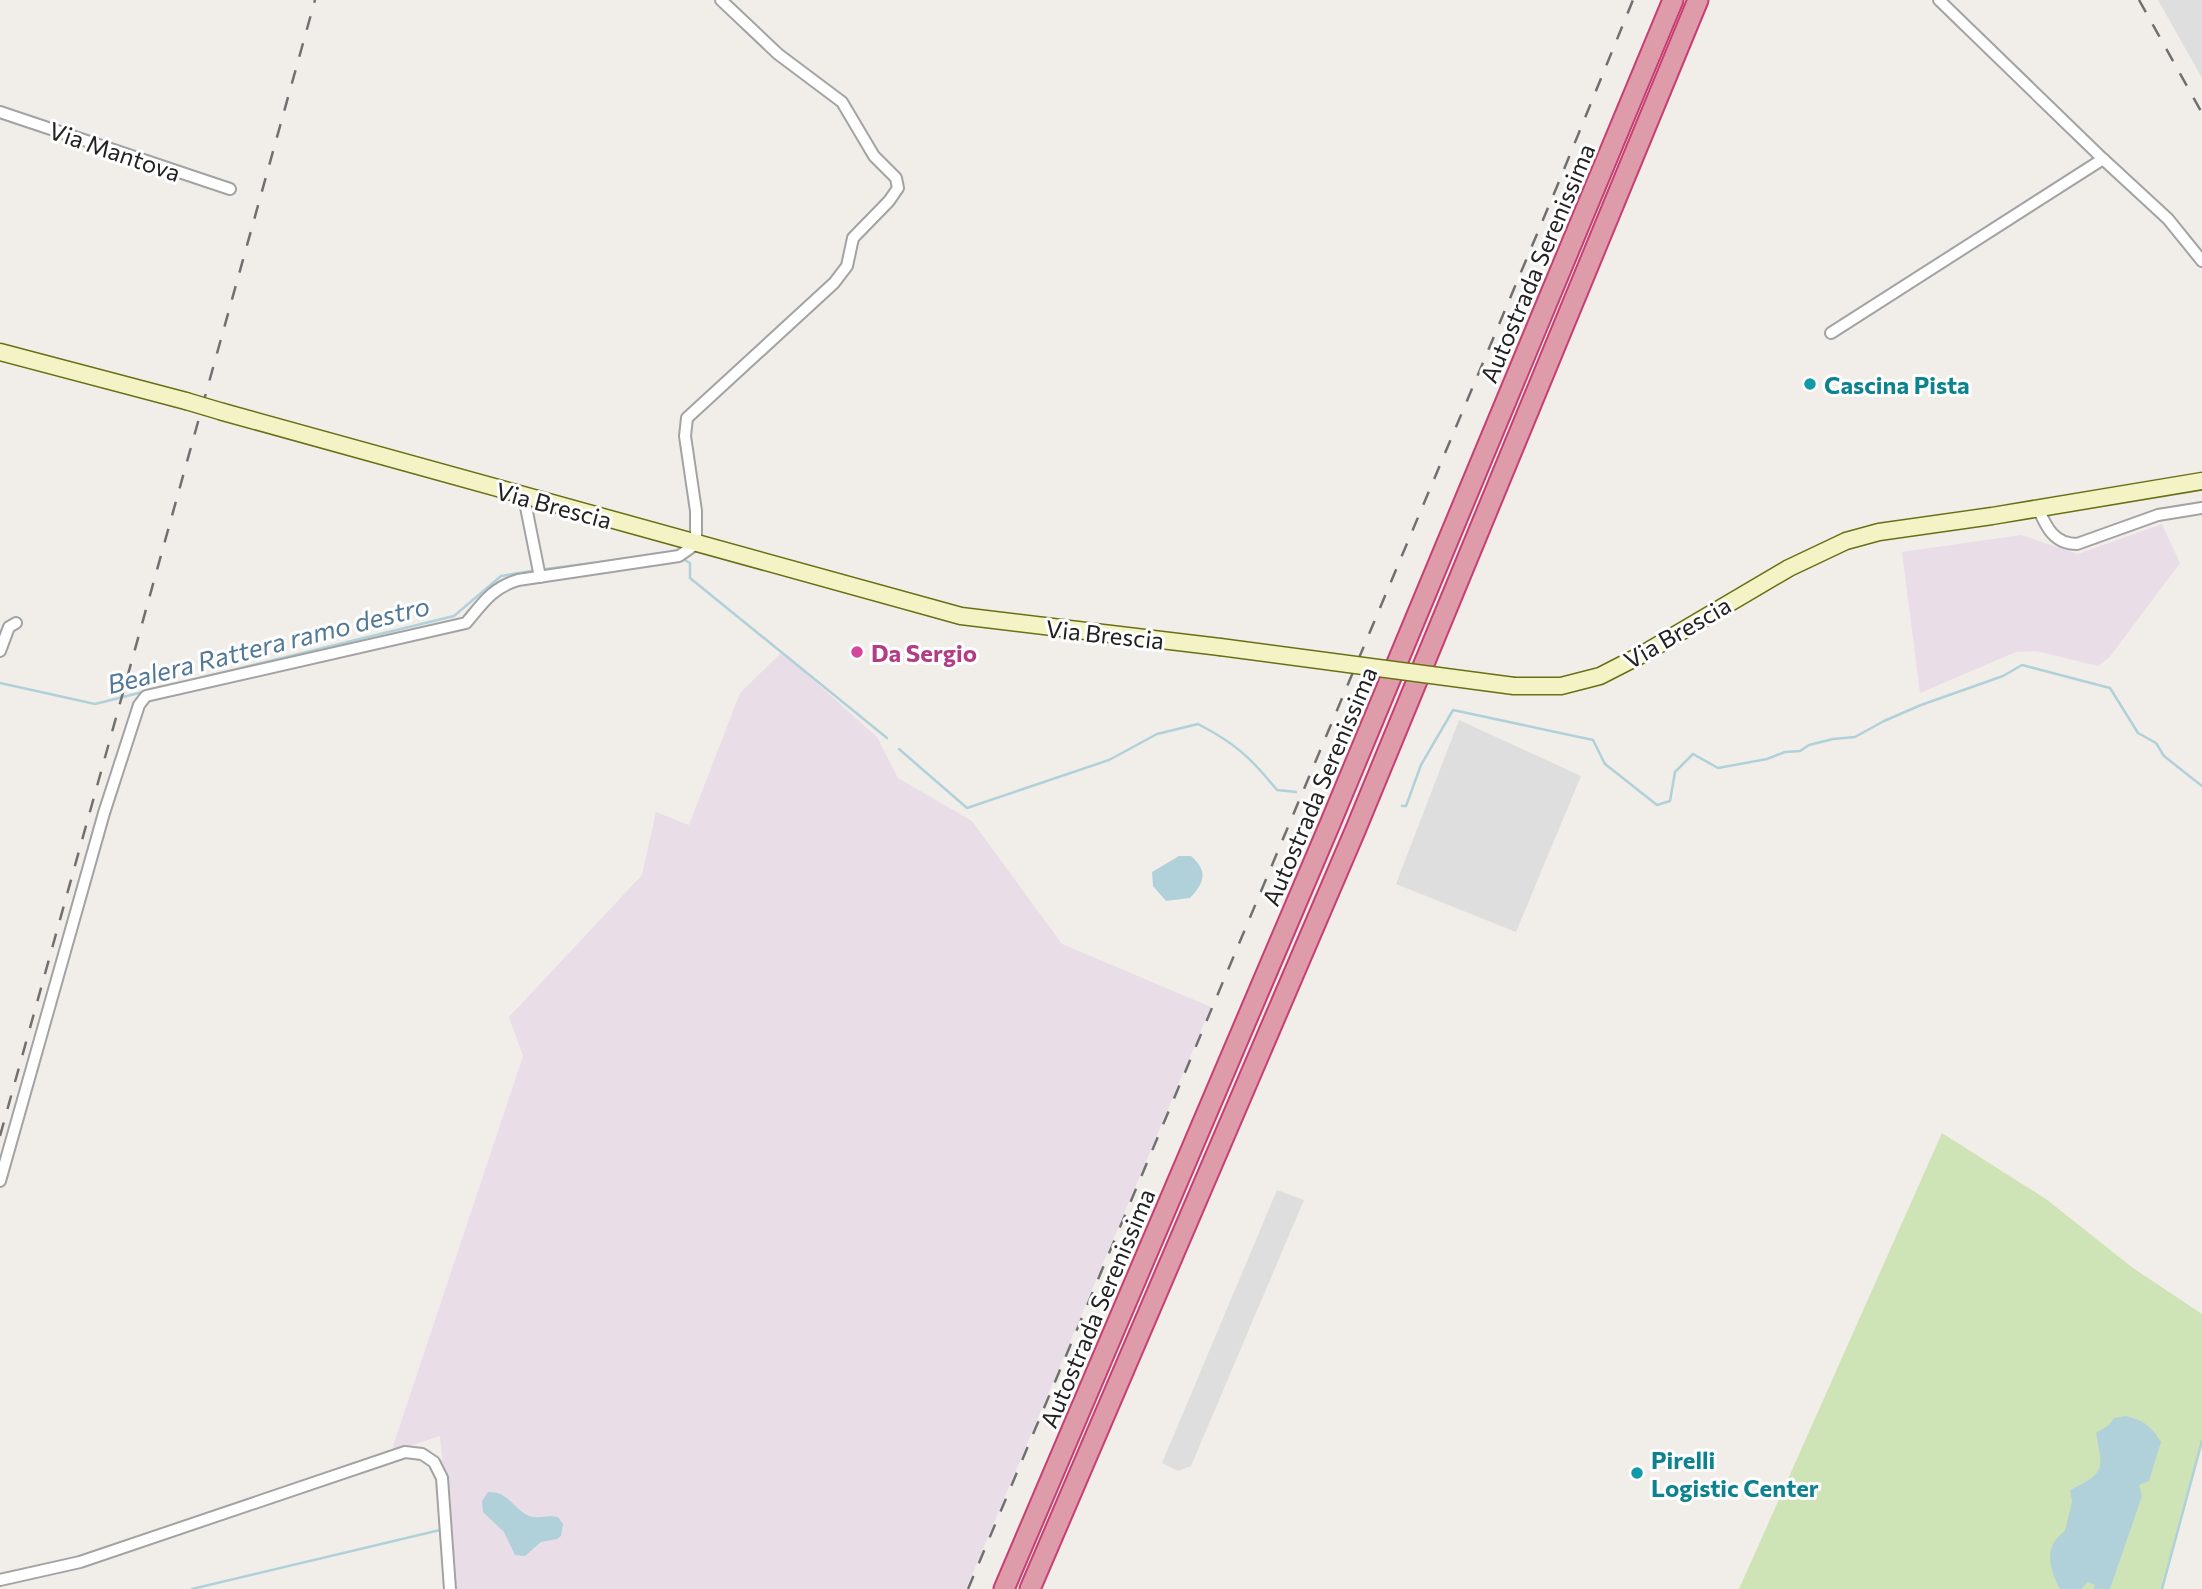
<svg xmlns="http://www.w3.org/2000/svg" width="2202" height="1589" viewBox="0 0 2202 1589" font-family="Commissioner,sans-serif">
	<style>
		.industrial { fill: #e9dde7 }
		.grass { fill: #cfe4b6 }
		.parking { fill: #dedede }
		.water { fill: #b0d1d9 }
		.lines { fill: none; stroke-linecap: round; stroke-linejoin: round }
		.stream { stroke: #b0d1d9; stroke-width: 2.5 }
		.minor-casing { stroke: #a3a3a3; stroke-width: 14 }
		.secondary-casing { stroke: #696f13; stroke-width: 19 }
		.motorway-casing { stroke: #c83e72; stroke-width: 23 }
		.minor { stroke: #fff; stroke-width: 10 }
		.secondary { stroke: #f3f3c5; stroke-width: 16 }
		.motorway { stroke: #de9caa; stroke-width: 19 }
		.rail { stroke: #707070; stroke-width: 2.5; stroke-dasharray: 14 14; stroke-linecap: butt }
		.secondary-bridge-casing { stroke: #696f13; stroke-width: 19; stroke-linecap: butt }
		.secondary-bridge { stroke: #f3f3c5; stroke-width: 16 }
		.culture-dot { fill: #0f9aa8; stroke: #fff; stroke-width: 2.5 }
		.hotel-dot { fill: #d1479c; stroke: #fff; stroke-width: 2.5 }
		.labels { text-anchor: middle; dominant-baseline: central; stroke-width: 6; stroke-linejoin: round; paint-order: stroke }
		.street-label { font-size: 24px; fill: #222; stroke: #fff }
		.culture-label { font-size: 24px; font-weight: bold; fill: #0d838f; stroke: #fff; text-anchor: start }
		.hotel-label { font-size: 24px; font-weight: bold; fill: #b23c85; stroke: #fff; text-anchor: start }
		.water-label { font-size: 26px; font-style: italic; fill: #517898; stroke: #fff }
	</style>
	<rect width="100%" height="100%" fill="#f1eeea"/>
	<g class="industrial">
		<polygon points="2162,524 2180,563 2109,658 2098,666 2036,651 2016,652 1920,693 1902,552 2021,535 2078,554"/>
		<polygon points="782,652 877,737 898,778 972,821 1062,944 1211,1007 966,1589 454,1589 440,1436 391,1452 523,1056 509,1017 642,875 656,812 689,825 740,693"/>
	</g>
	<polygon class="grass" points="1942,1133 2046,1199 2133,1268 2202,1314 2202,1441 2162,1589 1739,1589"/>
	<g class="parking">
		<polygon points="2158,0 2202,0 2202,78"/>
		<polygon points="1459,720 1581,776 1516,932 1396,884"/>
		<polygon points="1277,1190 1304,1200 1191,1466 1178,1471 1162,1463"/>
	</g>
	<g class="water">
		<path d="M1179,856H1191C1208,871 1205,882 1190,898L1166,901L1153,886L1152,872Z"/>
		<path d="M2126,1416C2145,1421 2151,1426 2161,1442L2149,1481L2139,1485L2142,1496L2110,1589H2093L2095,1585L2088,1582L2081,1589H2060C2049,1569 2043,1546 2065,1531L2072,1501L2070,1490C2106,1473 2103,1469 2096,1433L2109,1425L2114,1418Z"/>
		<path d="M488,1492C507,1491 512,1506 525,1514C536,1521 547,1514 558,1517L563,1524L561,1536L557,1539L541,1542L525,1556L515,1555L504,1532L483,1512L482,1501Z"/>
	</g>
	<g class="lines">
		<g class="stream">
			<polyline points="683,559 690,563 690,578 887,738"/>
			<polyline points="546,569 671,553"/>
			<polyline points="200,678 454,616 501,576 531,571"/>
			<polyline points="0,683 95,704 143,692"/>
			<path d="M899,749L967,808L1109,760L1157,734L1198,724C1235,743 1251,758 1277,790L1296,792"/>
			<polyline points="1402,806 1406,806 1421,765 1453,710 1593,740 1605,764 1657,805 1670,801 1675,772 1693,754 1718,768 1767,759 1785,752 1800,751 1809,745 1833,739 1855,737 1884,721 1921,705 2003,676 2022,665 2110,688 2138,733 2156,743 2164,756 2202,786"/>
			<polyline points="192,1589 440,1530 442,1544"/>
			<polyline points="2162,1589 2202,1441"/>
		</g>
		<defs>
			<g id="minor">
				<polyline points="1939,0 2103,159 2168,219 2202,261"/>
				<polyline points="0,112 230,189"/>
				<polyline points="1831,333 2103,159"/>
				<polyline points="524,497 540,577"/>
				<path d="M2038,508C2046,527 2054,544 2077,544L2158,515L2202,508"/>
				<polyline points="0,651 9,627 16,623"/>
				<path d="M0,1181L104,813L139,705L146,696L466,623C483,603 492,588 518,580L679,556L696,544V511L685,436L687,418L834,283L847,266L853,238L889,201L898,188L896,178L874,156L842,102L778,54L721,0"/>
				<polyline points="0,1580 80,1562 405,1452 422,1454 434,1462 442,1478 450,1589"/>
			</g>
			<g id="secondary">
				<polyline points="0,352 186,401"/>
				<polyline points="223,412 961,616 1220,647"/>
				<polyline points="1514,686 1561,686 1600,676 1643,654 1789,568 1846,541 1879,532 1992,516 2202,481"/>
			</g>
			<g id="motorway">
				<polyline points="1004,1589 1330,824 1673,0"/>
				<polyline points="1030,1589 1355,831 1698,0"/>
			</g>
		</defs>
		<use href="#minor" class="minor-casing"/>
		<use href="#secondary" class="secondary-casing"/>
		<use href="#motorway" class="motorway-casing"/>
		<use href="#minor" class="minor"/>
		<use href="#secondary" class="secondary"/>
		<use href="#motorway" class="motorway"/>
		<g class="rail">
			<polyline points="2139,0 2202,113"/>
			<polyline points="0,1136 315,0"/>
			<polyline points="968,1589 1558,184 1633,0"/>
		</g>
		<defs>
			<g id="secondary-bridge">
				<polyline points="186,401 223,412"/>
				<polyline points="1220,647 1514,686"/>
			</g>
		</defs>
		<use href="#secondary-bridge" class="secondary-bridge-casing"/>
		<use href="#secondary-bridge" class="secondary-bridge"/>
	</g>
	<g class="culture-dot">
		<circle cx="1810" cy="384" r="7"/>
		<circle cx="1637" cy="1473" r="7"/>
	</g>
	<circle class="hotel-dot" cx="857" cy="652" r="7"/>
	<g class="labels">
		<g class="street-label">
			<text transform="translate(115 151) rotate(19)">Via Mantova</text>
			<text transform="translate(1537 263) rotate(-67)">Autostrada Serenissima</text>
			<text transform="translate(554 505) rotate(15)">Via Brescia</text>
			<text transform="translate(1677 632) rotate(-30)">Via Brescia</text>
			<text transform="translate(1105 634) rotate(6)">Via Brescia</text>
			<text transform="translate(1319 786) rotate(-67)">Autostrada Serenissima</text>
			<text transform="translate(1097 1308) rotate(-67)">Autostrada Serenissima</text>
		</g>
		<g class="culture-label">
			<text x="1824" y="384">Cascina Pista</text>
			<text x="1651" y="1459">Pirelli<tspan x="1651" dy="28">Logistic Center</tspan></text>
		</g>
		<g class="hotel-label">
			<text x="871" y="652">Da Sergio</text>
		</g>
		<g class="water-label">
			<text transform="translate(268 644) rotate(-14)">Bealera Rattera ramo destro</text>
		</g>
	</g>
</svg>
